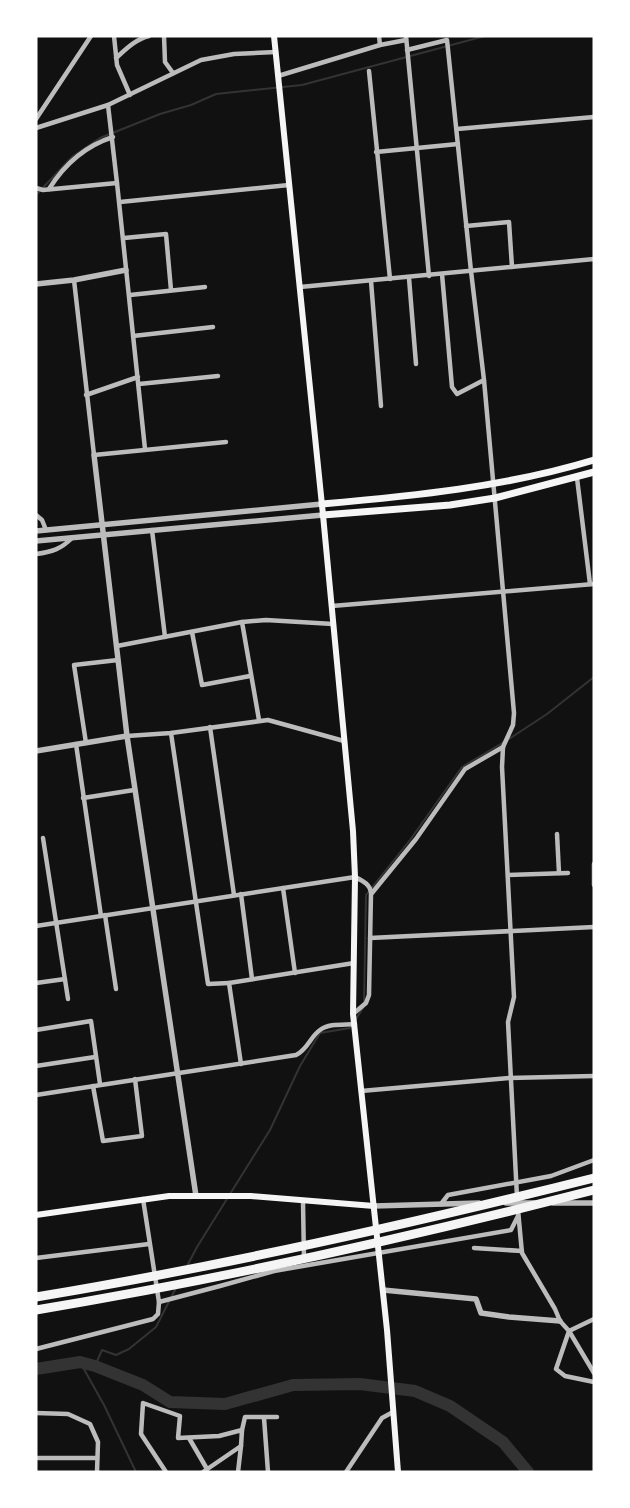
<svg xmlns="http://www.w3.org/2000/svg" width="630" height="1508" viewBox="0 0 630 1508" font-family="'Sofia Sans Condensed',sans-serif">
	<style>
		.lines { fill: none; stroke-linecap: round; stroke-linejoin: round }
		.stream { stroke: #333; stroke-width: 2 }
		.river { stroke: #333; stroke-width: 12 }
		.minor { stroke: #bcbcbc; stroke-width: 4.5 }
		.tertiary { stroke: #bcbcbc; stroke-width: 5.5 }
		.secondary { stroke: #f5f5f5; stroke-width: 6 }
		.primary { stroke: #f5f5f5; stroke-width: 7 }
		.motorway { stroke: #f5f5f5; stroke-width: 9 }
	</style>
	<rect width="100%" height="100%" fill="#111"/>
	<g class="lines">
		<g class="stream">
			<polyline points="36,195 72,157 100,138 160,114 191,105 216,94 302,85 485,36"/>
			<polyline points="509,739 547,714 594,677"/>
			<polyline points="364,1003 366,895 410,840 462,767 504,742"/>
			<polyline points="356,1019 363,1008"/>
			<polyline points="187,1266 197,1247 270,1130 300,1066 320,1033 350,1028 352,1025"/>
			<polyline points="80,1362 104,1405 136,1472"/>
			<polyline points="95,1366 102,1350 116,1355 129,1349 156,1327 176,1288"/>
		</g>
		<polyline class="river" points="36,1369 80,1362 95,1366 143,1385 170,1402 225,1404 293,1385 360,1384 415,1391 450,1406 503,1442 528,1472"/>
		<g class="minor">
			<polyline points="114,36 117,65 130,95"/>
			<polyline points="164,36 165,62 173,73"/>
			<polyline points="379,36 380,45"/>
			<polyline points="406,36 429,276"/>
			<polyline points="407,50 447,40 471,271 484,380 514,713 513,725 503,747 502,767 514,997 508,1022 517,1197"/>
			<path d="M116,58C126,49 136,39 149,36"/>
			<polyline points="369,71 390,279"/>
			<polyline points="278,76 380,45 406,40"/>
			<polyline points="108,105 117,183"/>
			<polyline points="36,119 91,36"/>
			<polyline points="36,128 108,105 201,60 234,54 276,52"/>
			<polyline points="457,129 594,117"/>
			<polyline points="376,152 458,144"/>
			<polyline points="36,188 43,190 117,183 145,449"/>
			<path d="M49,189C64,165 85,146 113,137"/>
			<polyline points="120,202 289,185"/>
			<polyline points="466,226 509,222 512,267"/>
			<polyline points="124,238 166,234 171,290"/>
			<polyline points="442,274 452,387 457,394 484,380"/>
			<polyline points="409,278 416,364"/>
			<polyline points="74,280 94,455 226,442"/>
			<polyline points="371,281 381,406"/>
			<polyline points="300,287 594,259"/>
			<polyline points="130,295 205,287"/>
			<polyline points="133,336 213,327"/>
			<polyline points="139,384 218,376"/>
			<polyline points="86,395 138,377"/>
			<polyline points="577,478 590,584"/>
			<polyline points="36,515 42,520 46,530"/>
			<polyline points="152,530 165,637"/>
			<path d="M36,554C52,552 61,549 72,538"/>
			<polyline points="332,606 594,584"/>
			<polyline points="242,622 266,620 333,624"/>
			<polyline points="192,632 202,685 250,676"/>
			<polyline points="117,646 242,622 259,720"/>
			<polyline points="210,727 234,895"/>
			<polyline points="171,733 208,984 229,983"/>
			<polyline points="127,736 171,733 268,720 344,741"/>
			<polyline points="86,743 74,665 118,660"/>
			<polyline points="76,744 101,916"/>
			<polyline points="83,798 134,790"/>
			<polyline points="557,834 559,873"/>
			<polyline points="43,838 68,999"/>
			<polyline points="594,864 594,885"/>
			<polyline points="508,875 568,873"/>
			<polyline points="283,888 295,973"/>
			<polyline points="372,893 416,839 465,769 503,747"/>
			<polyline points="241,894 252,979"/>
			<polyline points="105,915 116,989"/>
			<path d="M36,926L355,877C363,881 370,884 371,893L369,995L366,1003L353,1014"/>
			<polyline points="370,938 594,927"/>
			<polyline points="36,983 65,979"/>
			<polyline points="36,1030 91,1021 100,1084"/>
			<polyline points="241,1064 229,983 354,963"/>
			<polyline points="36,1066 95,1057"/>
			<polyline points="93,1086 103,1141 142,1136 135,1079"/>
			<polyline points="361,1091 509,1078 594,1076"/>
			<path d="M36,1095C123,1081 209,1069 296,1055C308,1049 310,1037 320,1030C329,1023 344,1025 355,1024"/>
			<polyline points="143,1199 159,1302 220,1286 274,1271 511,1230 518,1216"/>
			<polyline points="303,1202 304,1260"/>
			<polyline points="441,1204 448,1195 551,1176 594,1160"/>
			<polyline points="518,1210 522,1253 555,1309 560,1321 569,1331 556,1369 565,1376 594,1382"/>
			<polyline points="474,1248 522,1251"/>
			<polyline points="36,1258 149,1244"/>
			<polyline points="594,1319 569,1331 594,1373"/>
			<polyline points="36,1349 153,1319 158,1314 159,1302"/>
			<polyline points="36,1413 68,1414 90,1424 98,1442 97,1472"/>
			<polyline points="264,1418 268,1472"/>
			<polyline points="242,1430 245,1417 277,1417"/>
			<polyline points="189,1438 207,1469"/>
			<polyline points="36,1458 97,1458"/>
			<polyline points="166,1472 141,1434 143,1403 180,1416 178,1438 219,1436 242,1430 241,1446"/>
			<polyline points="203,1472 241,1446 238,1472"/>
			<polyline points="346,1472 382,1418 393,1412"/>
		</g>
		<g class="tertiary">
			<polyline points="36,284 74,280 126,270"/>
			<polyline points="94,455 127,736 196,1196"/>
			<polyline points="36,531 322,504"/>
			<polyline points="36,541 323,515"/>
			<polyline points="36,751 127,736"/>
			<polyline points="506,1203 534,1203"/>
			<polyline points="553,1203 594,1203"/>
			<polyline points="374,1206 479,1203"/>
			<polyline points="383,1290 476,1299 481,1313 509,1317 560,1321"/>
		</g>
		<g class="secondary">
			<polyline points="274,36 323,515 353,831 355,877 353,1014 387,1330 398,1472"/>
			<polyline points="36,1215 169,1196 251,1196 374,1206"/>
		</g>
		<g class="primary">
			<path d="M322,504C413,496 505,487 594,460"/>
			<polyline points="323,515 450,505 495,498 594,472"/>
		</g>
		<g class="motorway">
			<path d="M36,1297C224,1266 410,1224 594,1178"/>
			<path d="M36,1310C224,1279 410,1237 594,1190"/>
		</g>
	</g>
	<rect width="630" height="1508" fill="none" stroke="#ffffff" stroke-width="75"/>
</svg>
